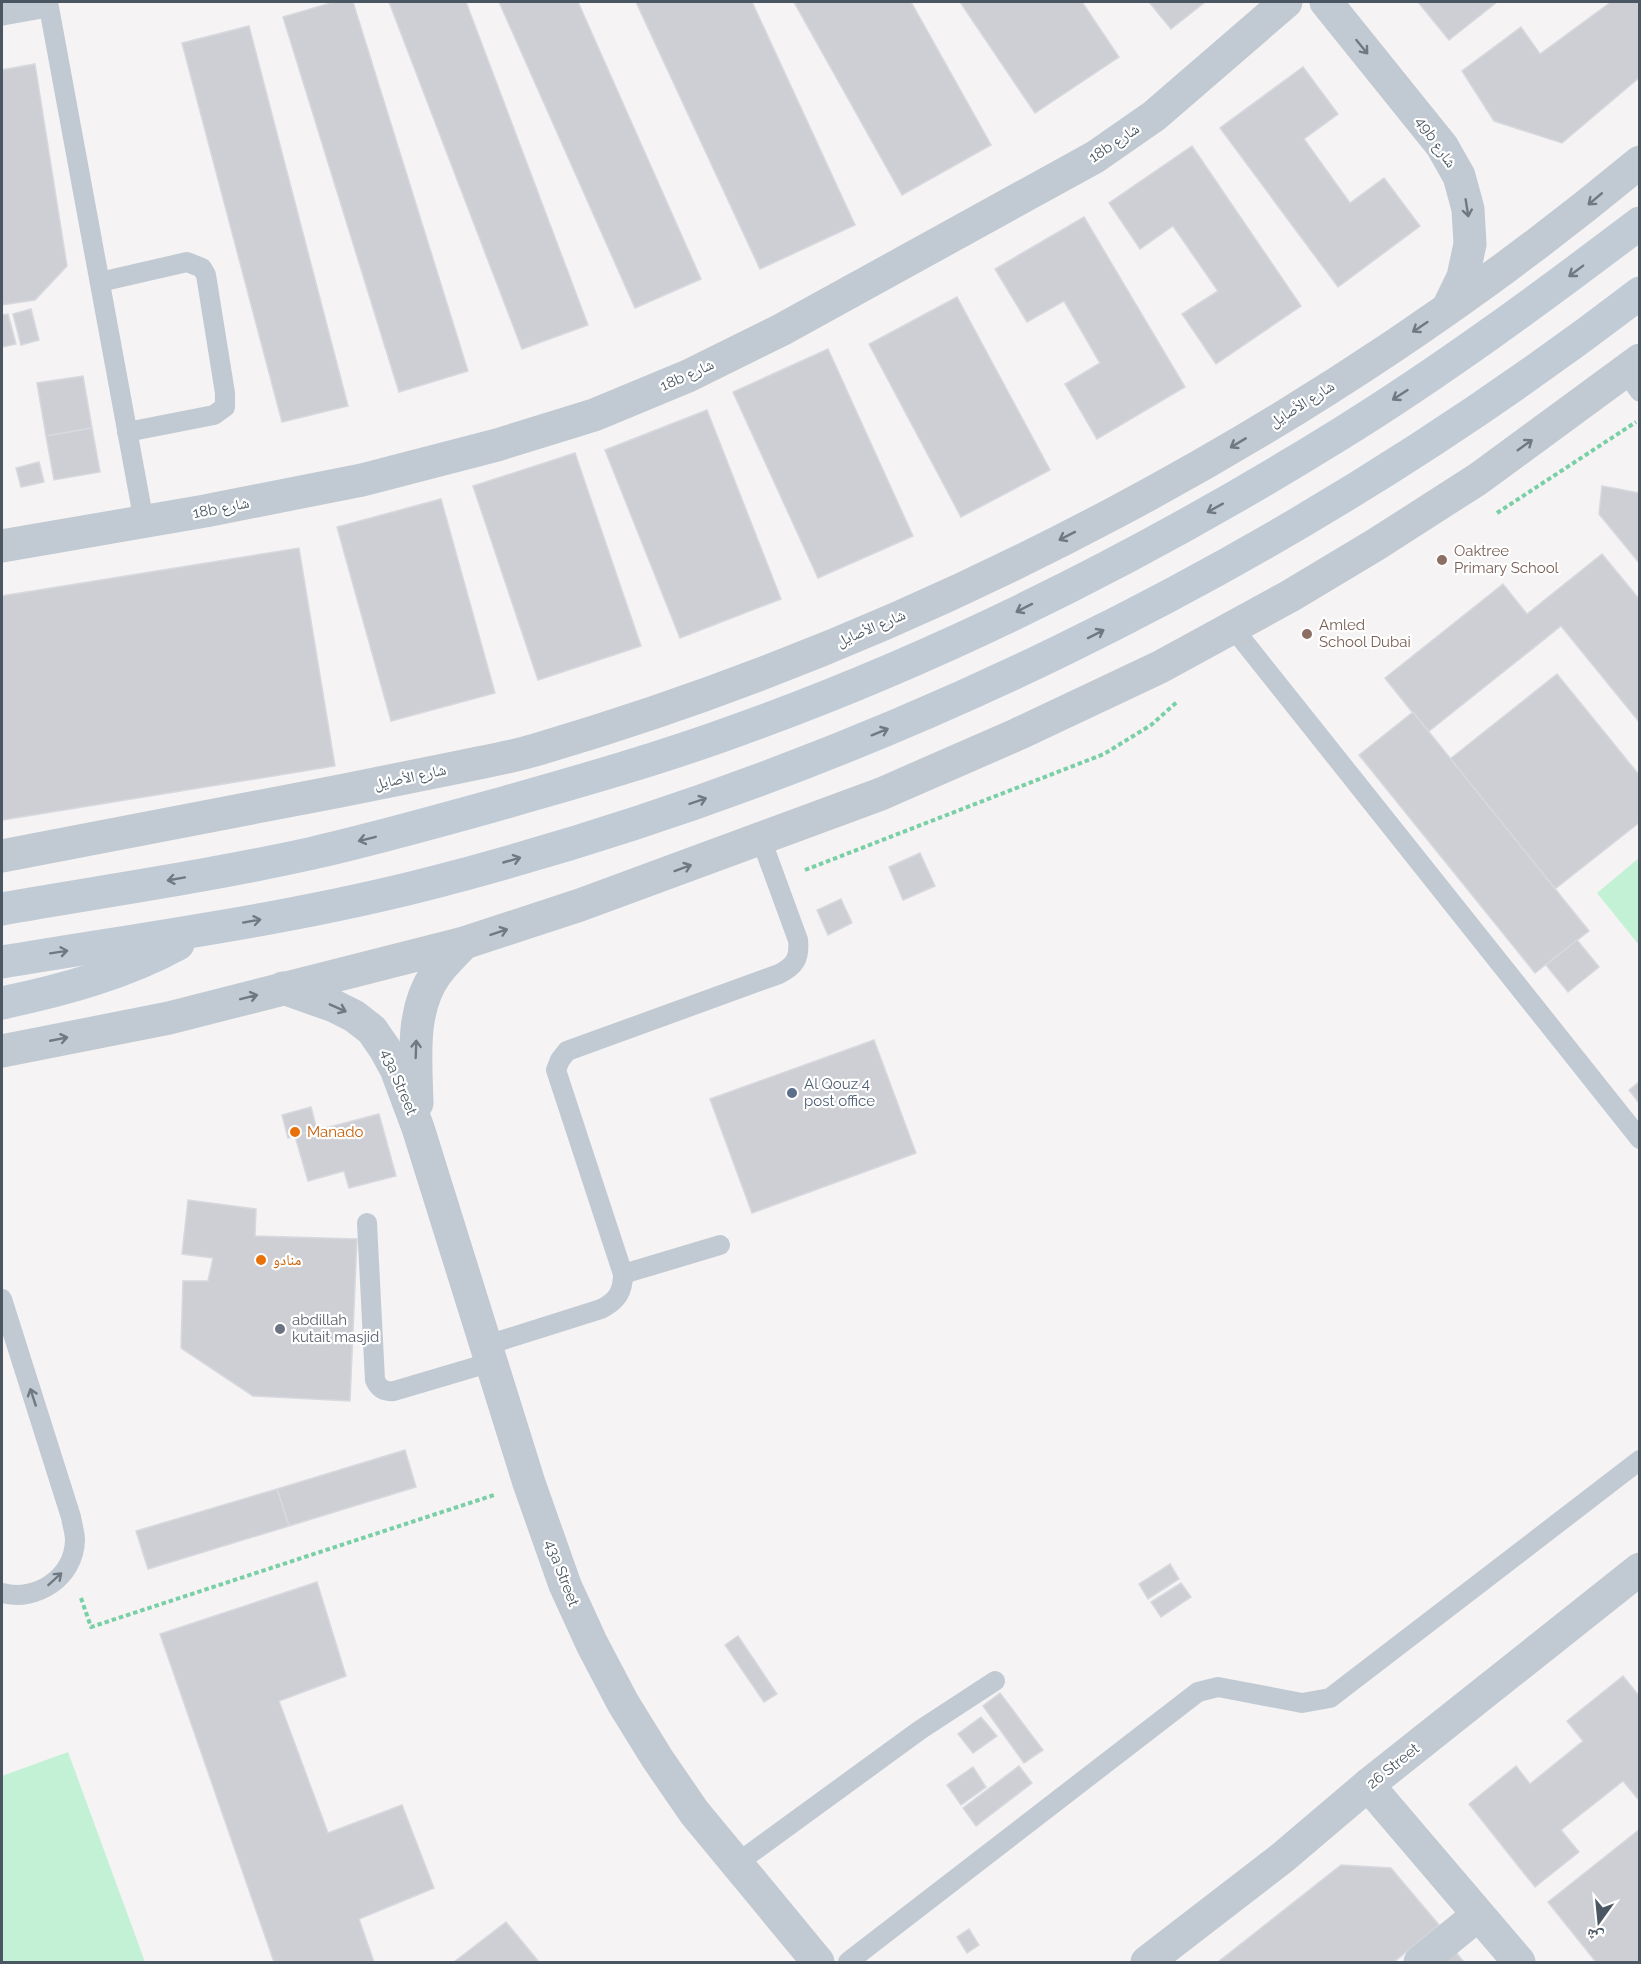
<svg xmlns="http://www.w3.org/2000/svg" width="1641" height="1964" viewBox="0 0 1641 1964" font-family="Raleway,'Noto Naskh Arabic',sans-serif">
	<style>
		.green { fill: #c3f1d5 }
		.building { fill: #cdcfd5; stroke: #d7d9de; stroke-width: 1.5 }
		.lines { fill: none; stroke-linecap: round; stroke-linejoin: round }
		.path { stroke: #7ad0a6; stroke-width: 4; stroke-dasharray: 4.5 3; stroke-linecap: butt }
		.service { stroke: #c1cad2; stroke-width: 20 }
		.minor { stroke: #c1cad2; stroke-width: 33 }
		.tertiary { stroke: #c1cad2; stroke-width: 33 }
		.secondary { stroke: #c1cbd6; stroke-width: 33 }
		.oneway { stroke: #6e7983 }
		.oneway2 { stroke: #6e7984 }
		.education-dot { fill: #8d6e63; stroke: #fff; stroke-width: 2 }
		.service-dot { fill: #5c6f8a; stroke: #fff; stroke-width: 2 }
		.food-dot { fill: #e8710a; stroke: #fff; stroke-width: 2 }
		.worship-dot { fill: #6b7280; stroke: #fff; stroke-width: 2 }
		.labels { text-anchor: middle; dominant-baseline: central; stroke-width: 4.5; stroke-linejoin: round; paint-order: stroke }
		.street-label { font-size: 15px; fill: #4a5661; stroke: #fff }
		.education-label { font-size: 15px; fill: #785e54; stroke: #fff; text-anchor: start }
		.service-label { font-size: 15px; fill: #4e5e75; stroke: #fff; text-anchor: start }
		.food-label { font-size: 15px; fill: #c56008; stroke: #fff; text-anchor: start }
		.worship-label { font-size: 15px; fill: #5b616d; stroke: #fff; text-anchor: start }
	</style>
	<rect width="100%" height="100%" fill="#f5f3f3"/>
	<g class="green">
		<polygon points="1639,858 1639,945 1597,893"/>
		<polygon points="68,1752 145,1962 2,1962 2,1776"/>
	</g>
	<g class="building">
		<polygon points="334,2 353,2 468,371 399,392 283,17"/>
		<polygon points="389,2 466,2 588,325 522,349"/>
		<polygon points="499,2 578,2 701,279 635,308"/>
		<polygon points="636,2 752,2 855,225 760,269"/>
		<polygon points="794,2 911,2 991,145 902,195"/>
		<polygon points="960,2 1082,2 1119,57 1035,113"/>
		<polygon points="1149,2 1205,2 1171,29"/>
		<polygon points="1418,2 1497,2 1449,40"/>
		<polygon points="1611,2 1640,2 1640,77 1562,143 1494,121 1462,71 1521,27 1540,54"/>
		<polygon points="249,26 348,406 282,422 182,43"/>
		<polygon points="35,64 67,266 35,300 2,305 2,70"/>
		<polygon points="1303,67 1338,114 1304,139 1350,203 1384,178 1420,226 1338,287 1220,128"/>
		<polygon points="1192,146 1301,306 1216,364 1182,314 1218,291 1173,226 1140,249 1109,203"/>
		<polygon points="1084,217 1185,387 1097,439 1065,384 1100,363 1064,301 1027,322 995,269"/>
		<polygon points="957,297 1050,470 961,517 869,344"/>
		<polygon points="31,309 39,340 21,345 13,314"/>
		<polygon points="8,314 16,344 2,347 2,315"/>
		<polygon points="828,349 913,536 818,578 733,392"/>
		<polygon points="83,376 92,428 46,436 37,383"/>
		<polygon points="707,410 781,599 680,638 605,450"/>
		<polygon points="92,428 100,472 54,480 46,436"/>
		<polygon points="575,453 641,646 538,680 473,486"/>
		<polygon points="39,462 44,482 21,487 16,468"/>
		<polygon points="1602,486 1640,493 1640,564 1599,514"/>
		<polygon points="441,499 495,693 391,721 337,527"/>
		<polygon points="299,548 335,766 2,820 2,596"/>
		<polygon points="1602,554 1640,600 1640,723 1561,626 1428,732 1385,678 1503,584 1527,614"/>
		<polygon points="1557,674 1640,776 1640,822 1555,889 1450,759"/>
		<polygon points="1413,712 1589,931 1535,973 1359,755"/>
		<polygon points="920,853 935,886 903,900 889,867"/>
		<polygon points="841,899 852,923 828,935 817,910"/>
		<polygon points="1577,940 1599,967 1568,992 1546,965"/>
		<polygon points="874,1040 916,1153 752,1213 710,1099"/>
		<polygon points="1640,1081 1640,1104 1629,1090"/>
		<polygon points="311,1107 317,1130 288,1138 282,1115"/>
		<polygon points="379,1114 396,1176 349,1188 344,1171 308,1181 295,1136"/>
		<polygon points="188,1200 256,1209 255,1236 357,1239 350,1401 253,1396 181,1348 183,1281 208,1281 213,1258 182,1254"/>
		<polygon points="405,1450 416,1487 289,1526 277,1489"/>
		<polygon points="277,1489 289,1526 148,1569 136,1531"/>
		<polygon points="1170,1564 1179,1579 1148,1599 1139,1584"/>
		<polygon points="317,1582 346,1676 279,1701 328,1833 402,1805 434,1888 359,1919 374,1962 274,1962 160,1634"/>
		<polygon points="1181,1583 1191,1597 1161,1617 1151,1602"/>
		<polygon points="738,1636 777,1694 764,1702 725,1645"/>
		<polygon points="1623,1676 1640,1697 1640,1798 1638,1799 1623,1781 1561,1830 1579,1852 1535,1887 1469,1804 1516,1766 1530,1784 1583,1741 1567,1721"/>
		<polygon points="1000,1693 1043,1750 1024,1763 983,1706"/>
		<polygon points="981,1717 997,1736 973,1753 958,1734"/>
		<polygon points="1019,1766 1032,1783 976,1826 963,1808"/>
		<polygon points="973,1767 986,1787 961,1805 947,1785"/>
		<polygon points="1640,1829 1640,1962 1596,1962 1548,1902"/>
		<polygon points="1341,1865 1391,1868 1439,1925 1394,1962 1218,1962"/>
		<polygon points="506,1922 539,1962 454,1962"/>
		<polygon points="969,1929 979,1945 967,1953 957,1937"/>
		<polygon points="1454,1950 1464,1962 1439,1962"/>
	</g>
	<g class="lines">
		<g class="path">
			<polyline points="1497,513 1636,422"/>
			<polyline points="805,870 1104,754 1151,725 1178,701"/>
			<polyline points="81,1598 91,1627 494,1495"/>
		</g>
		<g class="service">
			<polyline points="48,2 144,522"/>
			<polyline points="100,282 187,262 202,268 206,275 225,393 225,407 214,415 127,432"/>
			<polyline points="1625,371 1640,392"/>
			<polyline points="1233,628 1640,1139"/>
			<path d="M367,1223L375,1380C379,1389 384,1392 394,1391L492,1362"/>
			<polyline points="623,1274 720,1245"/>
			<path d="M2,1299L71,1517C72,1524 75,1533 75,1540C74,1578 36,1602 2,1593"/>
			<path d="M487,1345L601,1309C617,1301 623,1292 623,1274L556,1070L560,1060L567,1051L779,974C795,966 800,958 798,940L761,839"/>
			<polyline points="736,1864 920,1730 995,1681"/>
			<polyline points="848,1962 1198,1692 1218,1687 1302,1703 1330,1698 1640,1460"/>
		</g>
		<g class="minor">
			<polyline points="1326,2 1442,146 1459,176 1468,209 1470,244 1463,277 1448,308"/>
			<polyline points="2,9 41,2"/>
			<polyline points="2,546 205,511 362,480 497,445 594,415 688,376 781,330 1095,157 1154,116 1286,2"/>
			<polyline points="283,988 334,1006 354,1016 372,1030 385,1049 396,1069 418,1128 529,1483 565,1585 592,1644 623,1703 657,1758 694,1812 818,1962"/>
			<path d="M417,1103C416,1061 410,1010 436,974C444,963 455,953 464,943"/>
			<polyline points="1368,1785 1519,1962"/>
			<polyline points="1147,1962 1282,1858 1368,1785 1640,1569"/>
			<polyline points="1420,1962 1478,1915"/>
		</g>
		<g class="tertiary">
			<path d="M2,856C114,834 227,813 340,791C381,783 423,774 464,766C488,761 512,757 535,750C932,634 1322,426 1640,162"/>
			<polyline points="2,1051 169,1018 464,943 580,905 881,794 1018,734 1160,667 1290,596 1375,545 1478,479 1640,360"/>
		</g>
		<g class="secondary">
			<path d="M2,909C105,891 210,876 313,853C374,839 435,822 496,805C577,782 659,759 738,730C947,655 1148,553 1337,436C1442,371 1541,298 1640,223"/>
			<path d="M2,962C146,938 293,919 435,882C870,769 1283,567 1640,293"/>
			<path d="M2,1003C63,990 123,974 178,944"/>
		</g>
	</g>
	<defs><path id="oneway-shaft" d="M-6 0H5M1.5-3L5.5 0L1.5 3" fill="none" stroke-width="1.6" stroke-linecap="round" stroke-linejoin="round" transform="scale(1.5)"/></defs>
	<g class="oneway">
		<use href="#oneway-shaft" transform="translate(1362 47) rotate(51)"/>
		<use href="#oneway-shaft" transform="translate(1595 199) rotate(140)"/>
		<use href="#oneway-shaft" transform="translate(1467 208) rotate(81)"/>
		<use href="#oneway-shaft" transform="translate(1420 327) rotate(146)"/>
		<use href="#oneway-shaft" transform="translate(1238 443) rotate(149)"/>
		<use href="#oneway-shaft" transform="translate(1525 445) rotate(-36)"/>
		<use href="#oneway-shaft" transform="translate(1067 536) rotate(153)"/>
		<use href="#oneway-shaft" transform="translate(683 868) rotate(-20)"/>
		<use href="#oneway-shaft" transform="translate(499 932) rotate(-18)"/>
		<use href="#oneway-shaft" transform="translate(249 997) rotate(-14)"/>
		<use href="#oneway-shaft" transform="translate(338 1008) rotate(24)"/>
		<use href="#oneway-shaft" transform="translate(59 1039) rotate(-11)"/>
		<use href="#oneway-shaft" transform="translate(416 1049) rotate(-88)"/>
		<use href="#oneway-shaft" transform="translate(33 1397) rotate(-108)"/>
		<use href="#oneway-shaft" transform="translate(55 1579) rotate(-42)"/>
	</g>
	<g class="oneway2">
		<use href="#oneway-shaft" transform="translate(1576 271) rotate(143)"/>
		<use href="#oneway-shaft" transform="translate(1400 395) rotate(147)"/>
		<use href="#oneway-shaft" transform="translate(1215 508) rotate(151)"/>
		<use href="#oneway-shaft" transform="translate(1024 608) rotate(153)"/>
		<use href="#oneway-shaft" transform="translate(1096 634) rotate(-27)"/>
		<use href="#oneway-shaft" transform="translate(880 732) rotate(-22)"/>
		<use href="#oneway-shaft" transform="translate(698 801) rotate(-19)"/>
		<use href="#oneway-shaft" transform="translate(367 839) rotate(166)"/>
		<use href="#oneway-shaft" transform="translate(512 860) rotate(-16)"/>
		<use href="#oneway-shaft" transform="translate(176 879) rotate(170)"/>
		<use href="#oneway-shaft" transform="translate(252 921) rotate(-10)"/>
		<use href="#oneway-shaft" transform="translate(59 952) rotate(-9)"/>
	</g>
	<g class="education-dot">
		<circle cx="1442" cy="560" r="6"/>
		<circle cx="1307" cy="634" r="6"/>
	</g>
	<circle class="service-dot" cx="792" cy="1093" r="6"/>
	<g class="food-dot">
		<circle cx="295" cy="1132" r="6"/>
		<circle cx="261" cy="1260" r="6"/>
	</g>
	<circle class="worship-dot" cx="280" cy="1329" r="6"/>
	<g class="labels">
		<g class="street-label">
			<text transform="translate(1436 142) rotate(55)">49b شارع</text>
			<text transform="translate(1114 143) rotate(-34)">18b شارع</text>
			<text transform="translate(687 375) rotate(-24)">18b شارع</text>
			<text transform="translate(1302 404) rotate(-32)">شارع الأصايل</text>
			<text transform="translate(221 508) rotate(-11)">18b شارع</text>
			<text transform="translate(871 628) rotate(-23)">شارع الأصايل</text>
			<text transform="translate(410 777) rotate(-12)">شارع الأصايل</text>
			<text transform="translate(399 1082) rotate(67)">43a Street</text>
			<text transform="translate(562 1573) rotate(69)">43a Street</text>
			<text transform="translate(1393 1766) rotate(-39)">26 Street</text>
		</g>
		<g class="education-label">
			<text x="1454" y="551">Oaktree<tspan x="1454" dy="17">Primary School</tspan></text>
			<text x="1319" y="625">Amled<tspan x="1319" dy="17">School Dubai</tspan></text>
		</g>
		<g class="service-label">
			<text x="804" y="1084">Al Qouz 4<tspan x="804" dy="17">post office</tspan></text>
		</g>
		<g class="food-label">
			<text x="307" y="1132">Manado</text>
			<text x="273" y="1260">منادو</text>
		</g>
		<g class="worship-label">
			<text x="292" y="1320">abdillah<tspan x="292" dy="17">kutait masjid</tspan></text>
		</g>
	</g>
	<rect width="1641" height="1964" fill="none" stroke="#4a5661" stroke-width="6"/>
	<g transform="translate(1599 1922) rotate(195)" stroke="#ffffff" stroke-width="4.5" paint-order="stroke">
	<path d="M0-4.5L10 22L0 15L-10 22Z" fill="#4a5661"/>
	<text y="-9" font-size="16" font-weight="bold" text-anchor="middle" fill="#4a5661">ش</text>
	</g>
</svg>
